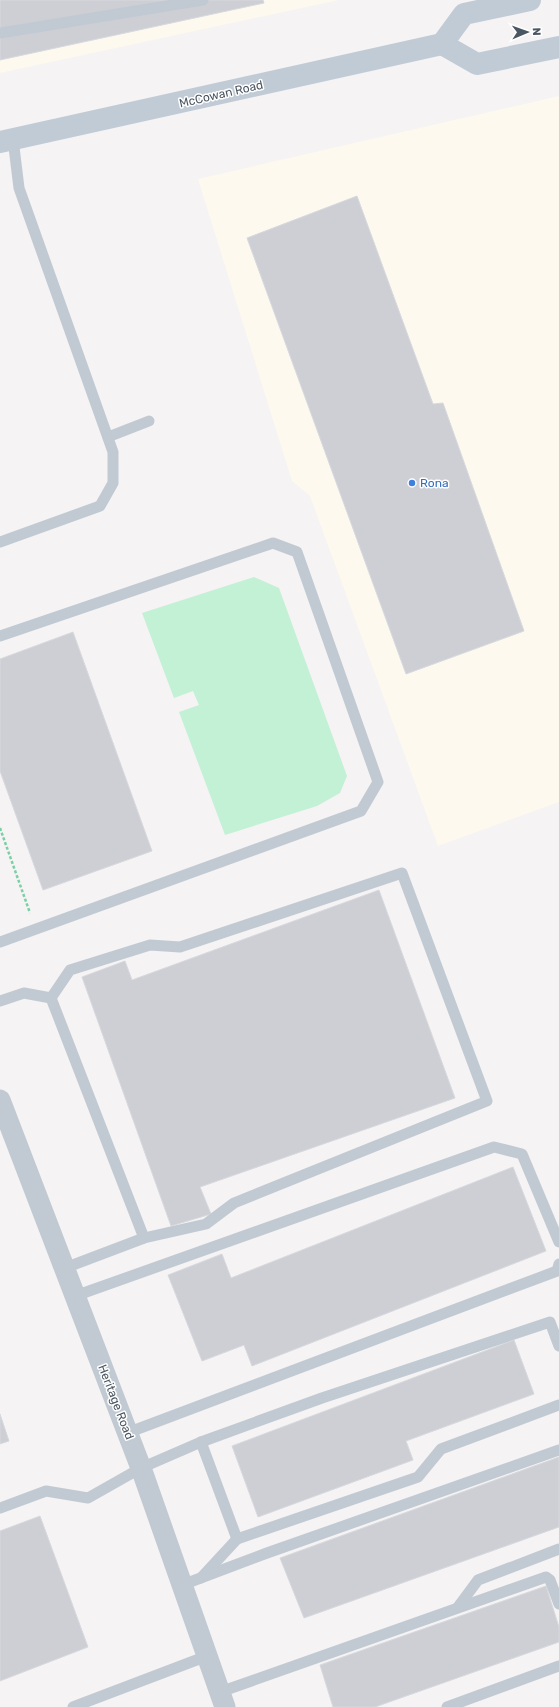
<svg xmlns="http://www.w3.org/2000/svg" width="559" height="1707" viewBox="0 0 559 1707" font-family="Rubik,sans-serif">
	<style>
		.commercial { fill: #fdf9ef }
		.green { fill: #c3f1d5 }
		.building { fill: #cdcfd5; stroke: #d7d9de }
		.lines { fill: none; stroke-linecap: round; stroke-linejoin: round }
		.path { stroke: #7ad0a6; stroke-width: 2.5; stroke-dasharray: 3 2; stroke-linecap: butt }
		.lane { stroke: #c1cad2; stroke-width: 11 }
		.street { stroke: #c1cad2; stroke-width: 21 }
		.secondary { stroke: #c1cbd6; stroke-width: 22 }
		.shop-dot { fill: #3f7fe0; stroke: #fff; stroke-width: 1.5 }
		.labels { text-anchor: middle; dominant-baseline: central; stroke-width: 3; stroke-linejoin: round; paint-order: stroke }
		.street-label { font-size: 12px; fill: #4a5661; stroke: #fff }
		.shop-label { font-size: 12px; fill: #366cbe; stroke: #fff; text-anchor: start }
	</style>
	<rect width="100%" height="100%" fill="#f5f3f3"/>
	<g class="commercial">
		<polygon points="0,0 339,0 0,73"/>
		<polygon points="559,96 559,802 438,846 310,496 292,481 198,179"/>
	</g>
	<polygon class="green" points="254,577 279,588 347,776 340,793 317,806 225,835 179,712 199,705 193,691 174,698 142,613"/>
	<g class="building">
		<polygon points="0,0 263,0 264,3 0,60"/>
		<polygon points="357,196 433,404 443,403 524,631 406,674 247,238"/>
		<polygon points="73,632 152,851 43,890 0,771 0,659"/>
		<polygon points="379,890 455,1098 200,1187 211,1214 171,1226 82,977 125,961 132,980"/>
		<polygon points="513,1167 546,1251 252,1366 244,1345 202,1361 168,1275 222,1254 231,1278"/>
		<polygon points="514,1340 534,1394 406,1441 413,1460 258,1517 232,1446"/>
		<polygon points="0,1414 9,1441 0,1444"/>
		<polygon points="559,1457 559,1527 304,1618 280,1558"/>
		<polygon points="40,1516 88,1647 0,1681 0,1531"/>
		<polygon points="546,1586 559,1627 559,1642 375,1707 333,1707 320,1665"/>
	</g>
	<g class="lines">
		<polyline class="path" points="0,828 30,913"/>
		<g class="lane">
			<polyline points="0,33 203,0"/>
			<polyline points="108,437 149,421"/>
			<polyline points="0,542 100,506 113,483 113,452 19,188 13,139"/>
			<polyline points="0,636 273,543 297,552 378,782 361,811 0,942"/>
			<polyline points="51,998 70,970 150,945 180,947 402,873 487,1101 234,1203 206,1224 144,1238"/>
			<polyline points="0,1001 24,993 51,998 144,1238 65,1268"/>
			<polyline points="75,1296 494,1147 522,1154 559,1242"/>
			<polyline points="127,1433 557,1271 559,1264"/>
			<polyline points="201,1442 237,1539"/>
			<polyline points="0,1508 46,1491 88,1498 141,1468 201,1442 322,1398 550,1322 559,1346"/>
			<polyline points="201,1578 237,1539 418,1477 441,1449 559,1405"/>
			<polyline points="182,1585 267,1553 559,1450"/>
			<polyline points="458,1607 478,1580 559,1549"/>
			<polyline points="220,1692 546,1577 550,1580 559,1604"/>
			<polyline points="73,1707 207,1656"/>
			<polyline points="447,1707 559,1666"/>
		</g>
		<polyline class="street" points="0,1100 141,1468 225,1707"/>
		<g class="secondary">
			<polyline points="442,44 477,64 559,47"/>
			<polyline points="0,142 442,44 464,14 530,0"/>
		</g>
	</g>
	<circle class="shop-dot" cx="412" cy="483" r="4"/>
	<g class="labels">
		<g class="street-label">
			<text transform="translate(221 94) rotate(-13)">McCowan Road</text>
			<text transform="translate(116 1402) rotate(69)">Heritage Road</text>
		</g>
		<g class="shop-label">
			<text x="420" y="483">Rona</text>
		</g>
	</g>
	<g transform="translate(527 32) rotate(88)" stroke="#ffffff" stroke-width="3" paint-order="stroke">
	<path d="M0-3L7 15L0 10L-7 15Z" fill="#4a5661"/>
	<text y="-6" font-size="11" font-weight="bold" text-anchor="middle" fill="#4a5661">N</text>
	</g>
</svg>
